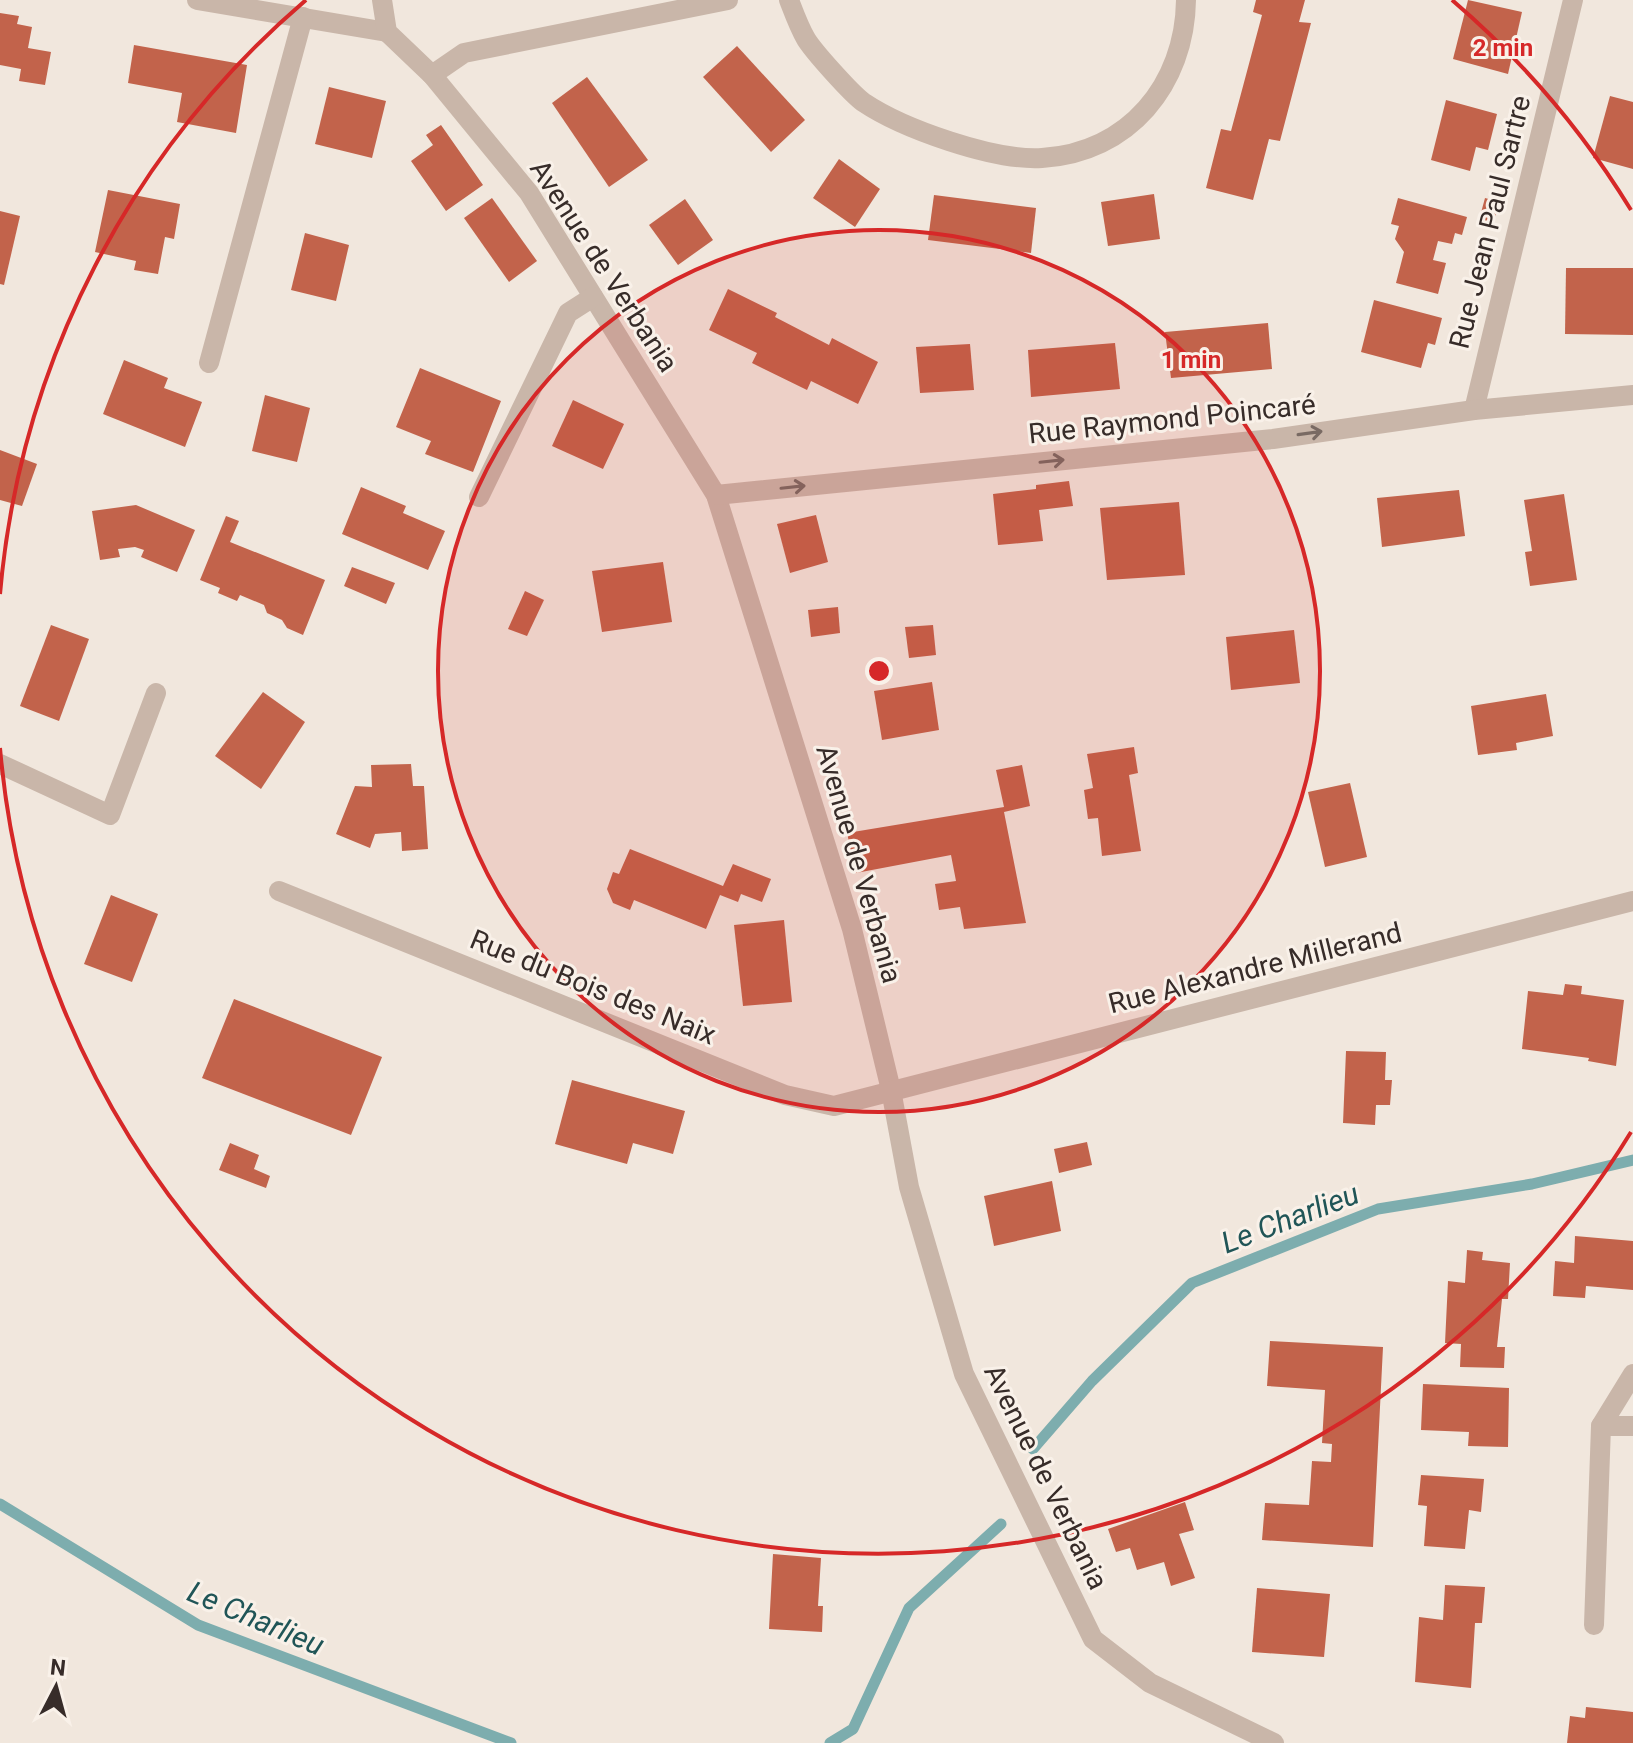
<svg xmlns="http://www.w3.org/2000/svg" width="1633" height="1743" viewBox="0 0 1633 1743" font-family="Roboto,sans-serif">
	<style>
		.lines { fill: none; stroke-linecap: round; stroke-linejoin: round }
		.stream { stroke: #7dadae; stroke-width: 11 }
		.building { fill: #c2634b }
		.minor { stroke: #c9b6a9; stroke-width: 20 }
		.oneway { stroke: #796a63 }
		.ring { fill: none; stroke: #d62828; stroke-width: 4 }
		.labels { text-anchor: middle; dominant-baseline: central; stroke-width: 6; stroke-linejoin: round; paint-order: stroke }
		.street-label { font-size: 28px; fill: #372c29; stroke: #f9f1e9 }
		.water-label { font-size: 30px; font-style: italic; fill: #205557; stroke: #f9f1e9 }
		.centre { fill: #d62828; stroke: #f9f1e9; stroke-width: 4 }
		.ring-label { font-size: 24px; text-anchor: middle; font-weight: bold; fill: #d62828; stroke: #f9f1e9; stroke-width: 6; stroke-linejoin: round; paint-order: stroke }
	</style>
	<rect width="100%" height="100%" fill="#f1e7dd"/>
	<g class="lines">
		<g class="stream">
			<polyline points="1033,1449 1092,1381 1192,1283 1378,1209 1532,1184 1633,1160"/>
			<polyline points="0,1504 198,1625 511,1743"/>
			<polyline points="830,1743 853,1729 909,1608 1001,1524"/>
		</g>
	</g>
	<g class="building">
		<polygon points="1256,0 1305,0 1299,22 1311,23 1280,141 1269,139 1253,200 1206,188 1221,129 1231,131 1246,75 1262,15 1253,12"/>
		<polygon points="1468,0 1522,12 1508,74 1453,59"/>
		<polygon points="0,13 19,16 17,24 32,27 28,48 51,52 45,85 19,81 21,69 0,65"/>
		<polygon points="134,45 247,65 236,133 177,122 182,93 128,83"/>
		<polygon points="737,46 805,120 771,152 703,77"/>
		<polygon points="587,77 648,160 609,187 552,103"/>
		<polygon points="329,87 386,101 372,158 315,144"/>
		<polygon points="1610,96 1633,102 1633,169 1593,158"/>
		<polygon points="1446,100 1497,114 1488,150 1476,147 1470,171 1431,160"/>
		<polygon points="441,125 483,185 446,211 411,161 433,145 426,135"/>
		<polygon points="839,159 880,189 855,227 813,198"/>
		<polygon points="108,190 180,204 174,239 165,237 158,274 134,270 136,261 95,252"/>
		<polygon points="1154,194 1160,239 1108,246 1101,202"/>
		<polygon points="934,195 1036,208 1031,253 928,240"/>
		<polygon points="492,198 537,261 509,282 464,218"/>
		<polygon points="1398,198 1467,217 1462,235 1455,233 1452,244 1438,241 1433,260 1446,263 1438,294 1396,283 1404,252 1395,239 1399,226 1391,224"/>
		<polygon points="1485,198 1499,202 1493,224 1479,220"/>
		<polygon points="685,199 713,240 678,265 649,225"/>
		<polygon points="0,211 20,216 4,285 0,284"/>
		<polygon points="305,233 349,245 336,301 291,290"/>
		<polygon points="1566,268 1633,268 1633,335 1565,334"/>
		<polygon points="728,289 777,313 775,317 829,345 832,338 878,362 858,404 811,381 807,390 752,363 757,353 709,330"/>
		<polygon points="1374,300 1442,318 1435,345 1428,343 1421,368 1361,352"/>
		<polygon points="1268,323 1272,369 1171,378 1165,332"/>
		<polygon points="1115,343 1120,389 1031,397 1028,350"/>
		<polygon points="970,344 974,390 920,393 916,347"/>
		<polygon points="124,360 168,378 164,388 202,402 185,447 103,414"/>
		<polygon points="420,368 501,401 473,472 425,454 431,441 396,427"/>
		<polygon points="265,395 310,408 297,462 252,451"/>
		<polygon points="573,400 624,424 603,469 552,446"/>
		<polygon points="0,450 37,464 22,506 0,500"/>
		<polygon points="1069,481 1073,506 1039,510 1043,541 998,545 993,494 1036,489 1036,485"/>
		<polygon points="361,487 406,506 403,513 445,531 428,570 342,534"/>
		<polygon points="1459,490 1465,536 1382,547 1377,498"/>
		<polygon points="1564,494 1577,580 1530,586 1525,552 1532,551 1524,500"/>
		<polygon points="1179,502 1185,575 1107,580 1100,508"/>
		<polygon points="136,505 195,530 177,572 141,557 144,550 135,547 118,549 120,557 100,560 92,511"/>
		<polygon points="816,515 828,562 790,573 777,524"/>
		<polygon points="226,516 239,521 230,542 325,580 303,635 287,628 282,620 267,613 264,605 240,595 237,601 218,593 220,588 200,580"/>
		<polygon points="663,562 672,622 602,632 592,571"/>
		<polygon points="352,567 395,583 386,604 344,586"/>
		<polygon points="525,591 544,600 527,636 508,629"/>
		<polygon points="838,607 840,633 811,637 808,610"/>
		<polygon points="51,625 89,639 59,721 20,706"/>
		<polygon points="933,625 936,655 909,658 905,627"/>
		<polygon points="1294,630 1300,683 1231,690 1226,637"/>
		<polygon points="932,682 939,730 882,740 874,691"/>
		<polygon points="263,692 305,722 261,789 215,756"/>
		<polygon points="1546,694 1553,736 1516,743 1517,750 1478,755 1471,706"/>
		<polygon points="1134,747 1138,773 1129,775 1141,851 1102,856 1098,818 1088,819 1084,790 1093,788 1087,754"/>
		<polygon points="411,764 413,786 424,786 428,849 402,851 401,832 375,834 370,848 336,834 355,786 372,787 371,765"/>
		<polygon points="1022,765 1030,806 1004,812 1026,923 964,929 960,907 939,910 935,884 956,881 951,855 856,873 847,833 1004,807 996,770"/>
		<polygon points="1350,783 1367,857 1325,867 1308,792"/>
		<polygon points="630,849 723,886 733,864 771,879 762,902 741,894 738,902 720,895 706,929 634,900 630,910 613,903 607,889 613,872 619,874"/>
		<polygon points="111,895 158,914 132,982 84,964"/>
		<polygon points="784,920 792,1002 743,1006 734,925"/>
		<polygon points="1565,984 1582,986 1581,994 1624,1000 1616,1066 1588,1061 1589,1058 1522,1049 1528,991 1563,995"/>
		<polygon points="234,999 382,1057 351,1135 202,1078"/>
		<polygon points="1346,1051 1386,1052 1385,1080 1392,1080 1390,1105 1376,1105 1375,1125 1343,1123"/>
		<polygon points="572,1080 685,1111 673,1154 633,1143 627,1164 555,1144"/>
		<polygon points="1087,1142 1092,1165 1059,1173 1054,1149"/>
		<polygon points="230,1143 259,1155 254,1169 270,1176 266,1188 219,1170"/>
		<polygon points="1052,1181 1061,1231 994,1246 984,1196"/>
		<polygon points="1575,1236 1633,1241 1633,1290 1586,1286 1585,1298 1553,1296 1555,1261 1574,1263"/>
		<polygon points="1467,1250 1483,1252 1482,1260 1510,1263 1508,1299 1502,1299 1497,1347 1505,1347 1504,1368 1460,1367 1461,1344 1445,1343 1448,1281 1465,1283"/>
		<polygon points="1270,1341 1383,1347 1373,1547 1262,1540 1265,1503 1309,1505 1312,1461 1331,1462 1332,1444 1322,1443 1325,1390 1267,1386"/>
		<polygon points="1423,1384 1509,1388 1508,1447 1468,1446 1469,1432 1421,1430"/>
		<polygon points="1421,1475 1484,1479 1481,1512 1469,1510 1465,1549 1424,1546 1427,1506 1418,1505"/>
		<polygon points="1185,1502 1194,1530 1179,1534 1195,1578 1171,1586 1164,1562 1137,1570 1130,1548 1116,1552 1108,1529"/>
		<polygon points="773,1554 821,1558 818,1606 823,1606 822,1632 769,1629"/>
		<polygon points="1445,1585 1485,1587 1482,1623 1475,1623 1471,1688 1415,1682 1419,1617 1443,1620"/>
		<polygon points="1257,1588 1330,1594 1324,1657 1252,1652"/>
		<polygon points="1586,1707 1633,1712 1633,1743 1567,1743 1570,1716 1585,1718"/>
	</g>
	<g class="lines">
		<g class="minor">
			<polyline points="197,0 387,32"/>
			<polyline points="382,0 387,32 432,75 529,193 716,495 852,929 891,1090 909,1187 964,1374 1093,1639 1150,1683 1274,1743"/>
			<path d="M789,0C794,13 799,27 806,39C814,52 851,93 863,102C903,129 994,161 1042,158C1129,153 1185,84 1186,0"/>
			<polyline points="432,75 464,53 728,0"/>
			<polyline points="209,363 303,17"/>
			<polyline points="1474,410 1573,0"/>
			<polyline points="716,495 1273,439 1474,410 1633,395"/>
			<polyline points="479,497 568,313 593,297"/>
			<polyline points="0,764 110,815 156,693"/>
			<polyline points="279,891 785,1095 834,1106 1633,901"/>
			<polyline points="1601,1426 1633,1374"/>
			<polyline points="1594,1625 1601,1426 1633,1426"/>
		</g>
	</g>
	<defs><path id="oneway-shaft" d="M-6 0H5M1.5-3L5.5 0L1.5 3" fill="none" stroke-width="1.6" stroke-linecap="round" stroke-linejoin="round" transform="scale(2)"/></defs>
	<g class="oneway">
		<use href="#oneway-shaft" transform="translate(1310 433) rotate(-8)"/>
		<use href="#oneway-shaft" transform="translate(1052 461) rotate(-6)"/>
		<use href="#oneway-shaft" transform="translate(793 487) rotate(-6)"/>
	</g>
	<circle cx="879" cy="671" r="441" fill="#d62828" fill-opacity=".12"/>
	<g class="ring">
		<circle cx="879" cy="671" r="441"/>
		<path d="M1631 1132A882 882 0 0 1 0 748M0 594A882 882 0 0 1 306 0M1452 0A882 882 0 0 1 1631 210"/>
	</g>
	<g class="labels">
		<g class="street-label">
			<text transform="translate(1490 222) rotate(-76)">Rue Jean Paul Sartre</text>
			<text transform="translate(604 266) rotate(57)">Avenue de Verbania</text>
			<text transform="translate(1172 419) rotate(-6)">Rue Raymond Poincaré</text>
			<text transform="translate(859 864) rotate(74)">Avenue de Verbania</text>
			<text transform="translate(1255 968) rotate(-14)">Rue Alexandre Millerand</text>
			<text transform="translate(593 987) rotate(22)">Rue du Bois des Naix</text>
			<text transform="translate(1046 1477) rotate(64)">Avenue de Verbania</text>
		</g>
		<g class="water-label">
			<text transform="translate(1290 1218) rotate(-21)">Le Charlieu</text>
			<text transform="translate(256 1618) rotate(23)">Le Charlieu</text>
		</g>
	</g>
	<circle cx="879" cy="671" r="12" class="centre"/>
	<g class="ring-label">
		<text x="1503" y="56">2 min</text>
		<text x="1191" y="368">1 min</text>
	</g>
	<g transform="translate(56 1687) rotate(6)" stroke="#f9f1e9" stroke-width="6" paint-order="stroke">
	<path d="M0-6L14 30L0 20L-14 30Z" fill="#372c29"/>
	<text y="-12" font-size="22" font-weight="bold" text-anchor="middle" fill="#372c29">N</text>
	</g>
</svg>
